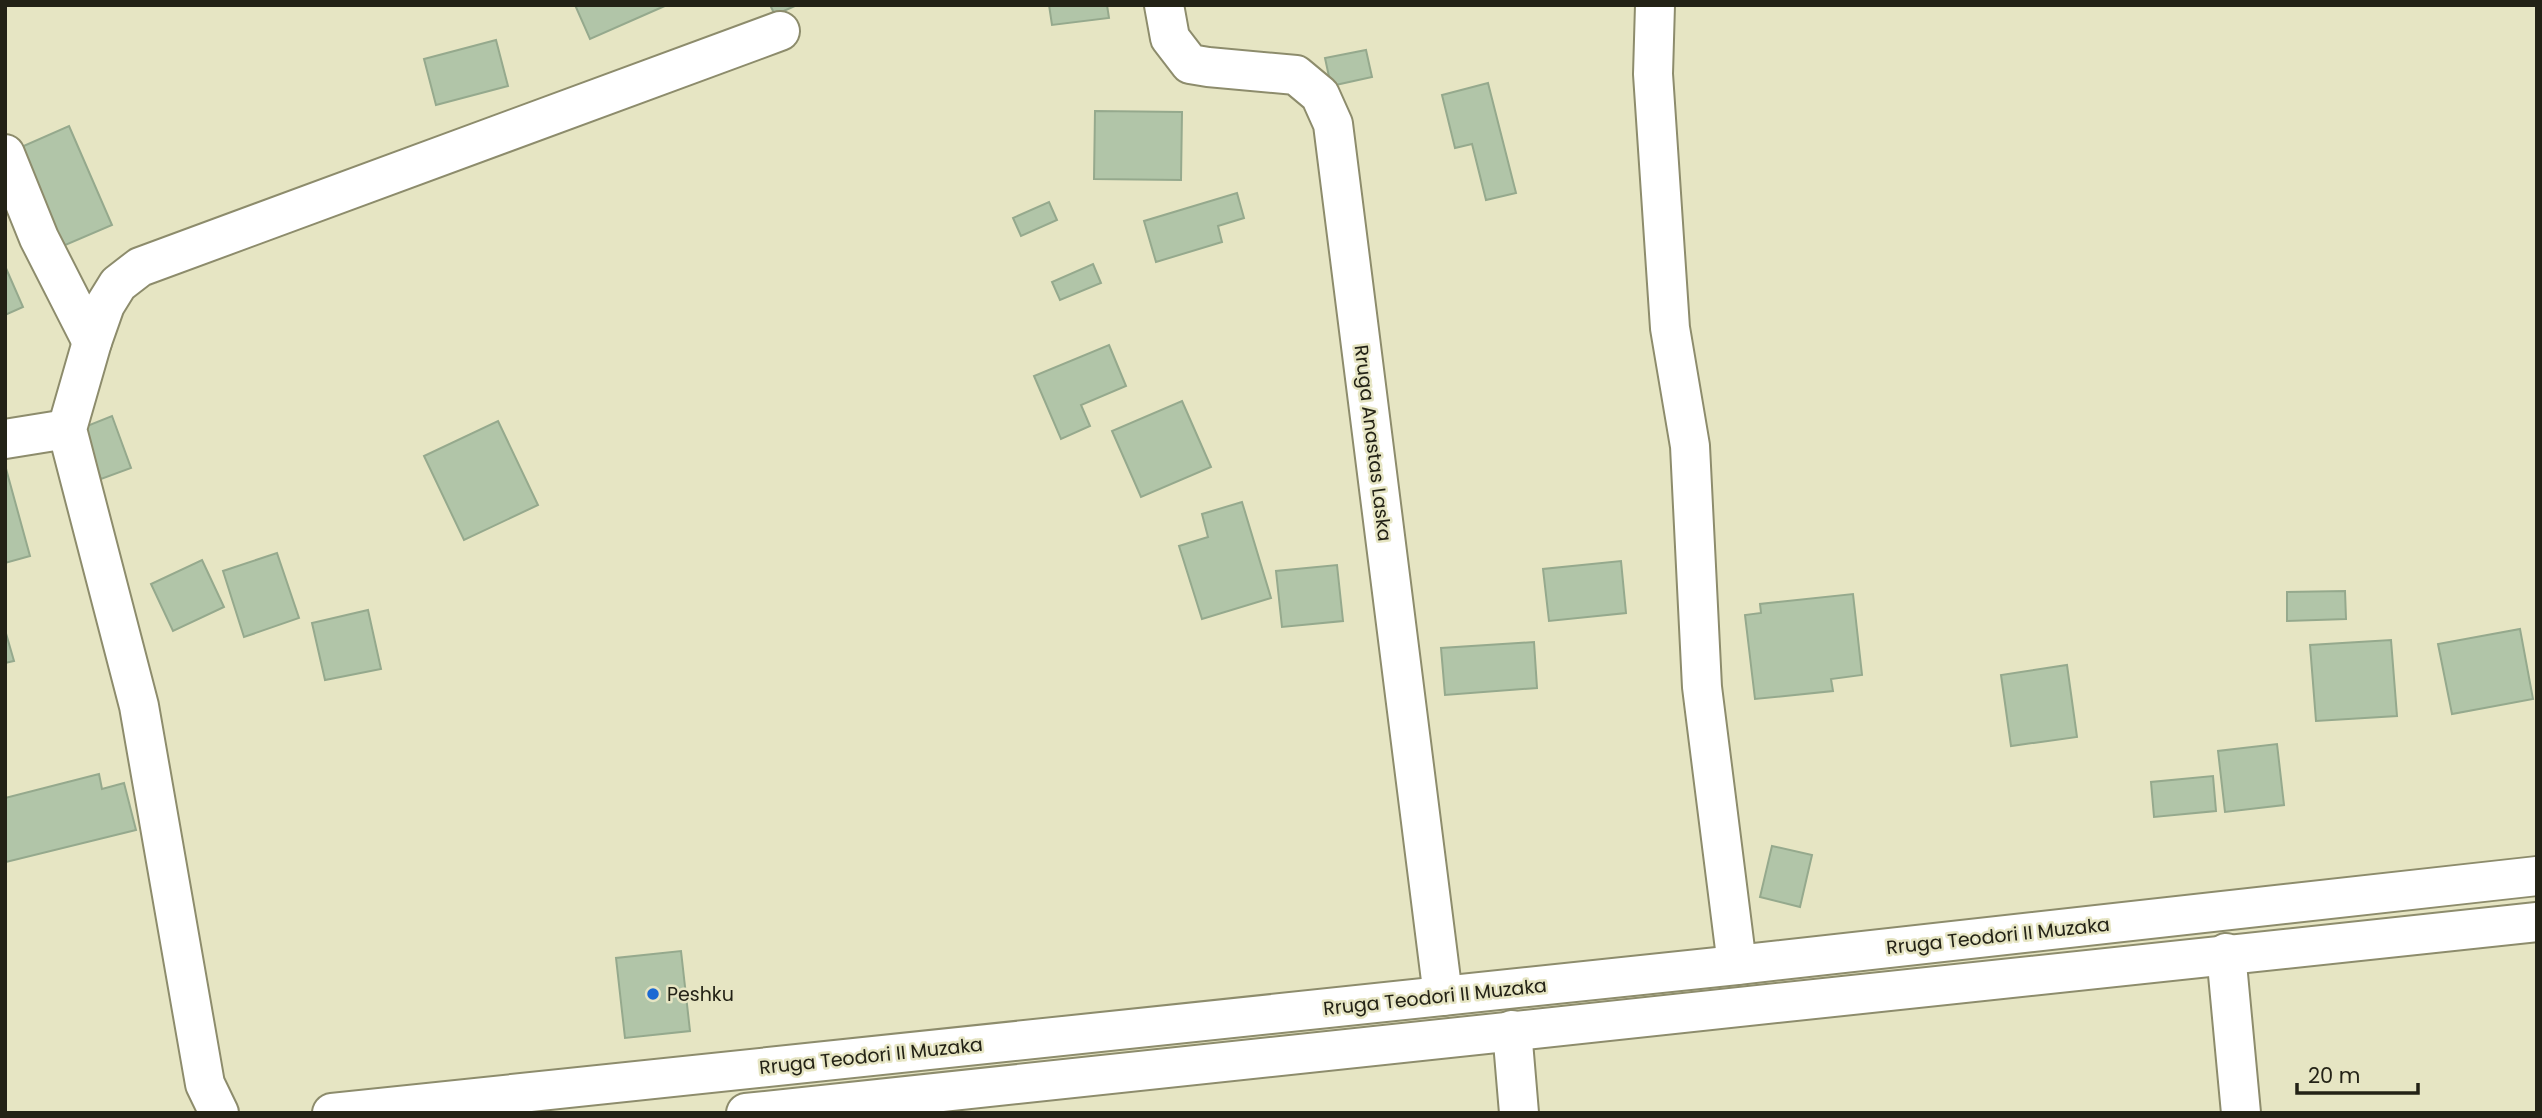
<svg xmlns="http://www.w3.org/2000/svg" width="2542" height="1118" viewBox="0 0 2542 1118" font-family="Poppins,sans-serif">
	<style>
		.building { fill: #b1c5a8; stroke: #95a98d; stroke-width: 2 }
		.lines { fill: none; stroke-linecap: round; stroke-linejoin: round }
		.minor-casing { stroke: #8d8c6c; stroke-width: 42 }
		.major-casing { stroke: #8d8c6c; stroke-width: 42 }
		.minor { stroke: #fff; stroke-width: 38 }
		.major { stroke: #fff; stroke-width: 38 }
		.poi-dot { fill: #1b69d3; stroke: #e6e5c3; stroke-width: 2.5 }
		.labels { text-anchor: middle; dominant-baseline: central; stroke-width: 5; stroke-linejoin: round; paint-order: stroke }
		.street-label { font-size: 19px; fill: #232216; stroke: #e6e5c3 }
		.poi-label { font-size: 19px; fill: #232216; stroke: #e6e5c3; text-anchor: start }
	</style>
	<rect width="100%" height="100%" fill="#e6e5c3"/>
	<g class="building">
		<polygon points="575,5 667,5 590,39"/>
		<polygon points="770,5 797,5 775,15"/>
		<polygon points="1049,5 1107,5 1109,18 1052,25"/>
		<polygon points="496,40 508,86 436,105 424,59"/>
		<polygon points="1366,50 1372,77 1331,86 1325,58"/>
		<polygon points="1488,83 1516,193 1486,200 1472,144 1455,148 1442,95"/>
		<polygon points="1095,111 1182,112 1181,180 1094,179"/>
		<polygon points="69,126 112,225 63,246 19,148"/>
		<polygon points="1237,193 1244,218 1218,226 1222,242 1156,262 1144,221"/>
		<polygon points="1049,202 1057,220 1021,236 1013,218"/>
		<polygon points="1093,264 1101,283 1060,300 1052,282"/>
		<polygon points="5,266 23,307 5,315"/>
		<polygon points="1109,345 1126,386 1081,405 1090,426 1061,439 1034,376"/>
		<polygon points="1182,401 1211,467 1141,497 1112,431"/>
		<polygon points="112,416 131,468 101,479 82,428"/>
		<polygon points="498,421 538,505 464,540 424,456"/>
		<polygon points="5,465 30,556 5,563"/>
		<polygon points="1242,502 1271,598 1202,619 1179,546 1208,537 1202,514"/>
		<polygon points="277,553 299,618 244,637 223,571"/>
		<polygon points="202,560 224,607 173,631 151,584"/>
		<polygon points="1621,561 1626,613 1549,621 1543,569"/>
		<polygon points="1337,565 1343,621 1282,627 1276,571"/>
		<polygon points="2345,591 2346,619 2287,621 2287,592"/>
		<polygon points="1853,594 1862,675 1831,679 1833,691 1755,699 1745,615 1761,613 1760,604"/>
		<polygon points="368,610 381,669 325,680 312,623"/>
		<polygon points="2520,629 2533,699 2452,714 2438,644"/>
		<polygon points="5,630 14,661 5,663"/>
		<polygon points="2391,640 2397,716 2316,721 2310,645"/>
		<polygon points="1534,642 1537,688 1445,695 1441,648"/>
		<polygon points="2067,665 2077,737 2011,746 2001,675"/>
		<polygon points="2277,744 2284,805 2225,812 2218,751"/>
		<polygon points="99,774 102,789 124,783 136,830 6,862 5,798"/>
		<polygon points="2213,776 2216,811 2154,817 2151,782"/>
		<polygon points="1772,846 1812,855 1800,907 1760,897"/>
		<polygon points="681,951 690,1031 625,1038 616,958"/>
	</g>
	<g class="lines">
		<defs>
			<g id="minor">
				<polyline points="1164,5 1170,38 1190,64 1208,67 1296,75 1320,95 1333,124 1443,996"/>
				<polyline points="1655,5 1653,74 1670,328 1690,446 1702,687 1737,965"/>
				<polyline points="5,154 39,238 92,342"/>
				<polyline points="5,439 67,429"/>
				<polyline points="2226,953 2241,1113"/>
				<polyline points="1512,1030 1519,1113"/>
				<polyline points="219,1113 205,1084 139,706 67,429 92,342 105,305 118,284 140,267 780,31"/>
			</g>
			<g id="major">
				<polyline points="332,1113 1737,965 2537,876"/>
				<polyline points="746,1113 2537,922"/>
			</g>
		</defs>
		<use href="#minor" class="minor-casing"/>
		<use href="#major" class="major-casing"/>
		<use href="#minor" class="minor"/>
		<use href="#major" class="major"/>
	</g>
	<circle class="poi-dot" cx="653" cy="994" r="7"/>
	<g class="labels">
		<g class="street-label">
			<text transform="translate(1373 443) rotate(83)">Rruga Anastas Laska</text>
			<text transform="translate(1998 936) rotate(-6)">Rruga Teodori II Muzaka</text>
			<text transform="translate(1435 997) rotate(-6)">Rruga Teodori II Muzaka</text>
			<text transform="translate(871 1056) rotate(-6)">Rruga Teodori II Muzaka</text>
		</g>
		<g class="poi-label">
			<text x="667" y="994">Peshku</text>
		</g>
	</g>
	<rect width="2542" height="1118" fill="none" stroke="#232216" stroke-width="14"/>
	<path d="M2297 1083v10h121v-10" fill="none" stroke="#232216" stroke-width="3.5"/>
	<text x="2308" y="1083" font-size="21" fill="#232216" stroke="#e6e5c3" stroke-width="5" paint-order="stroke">20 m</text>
</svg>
